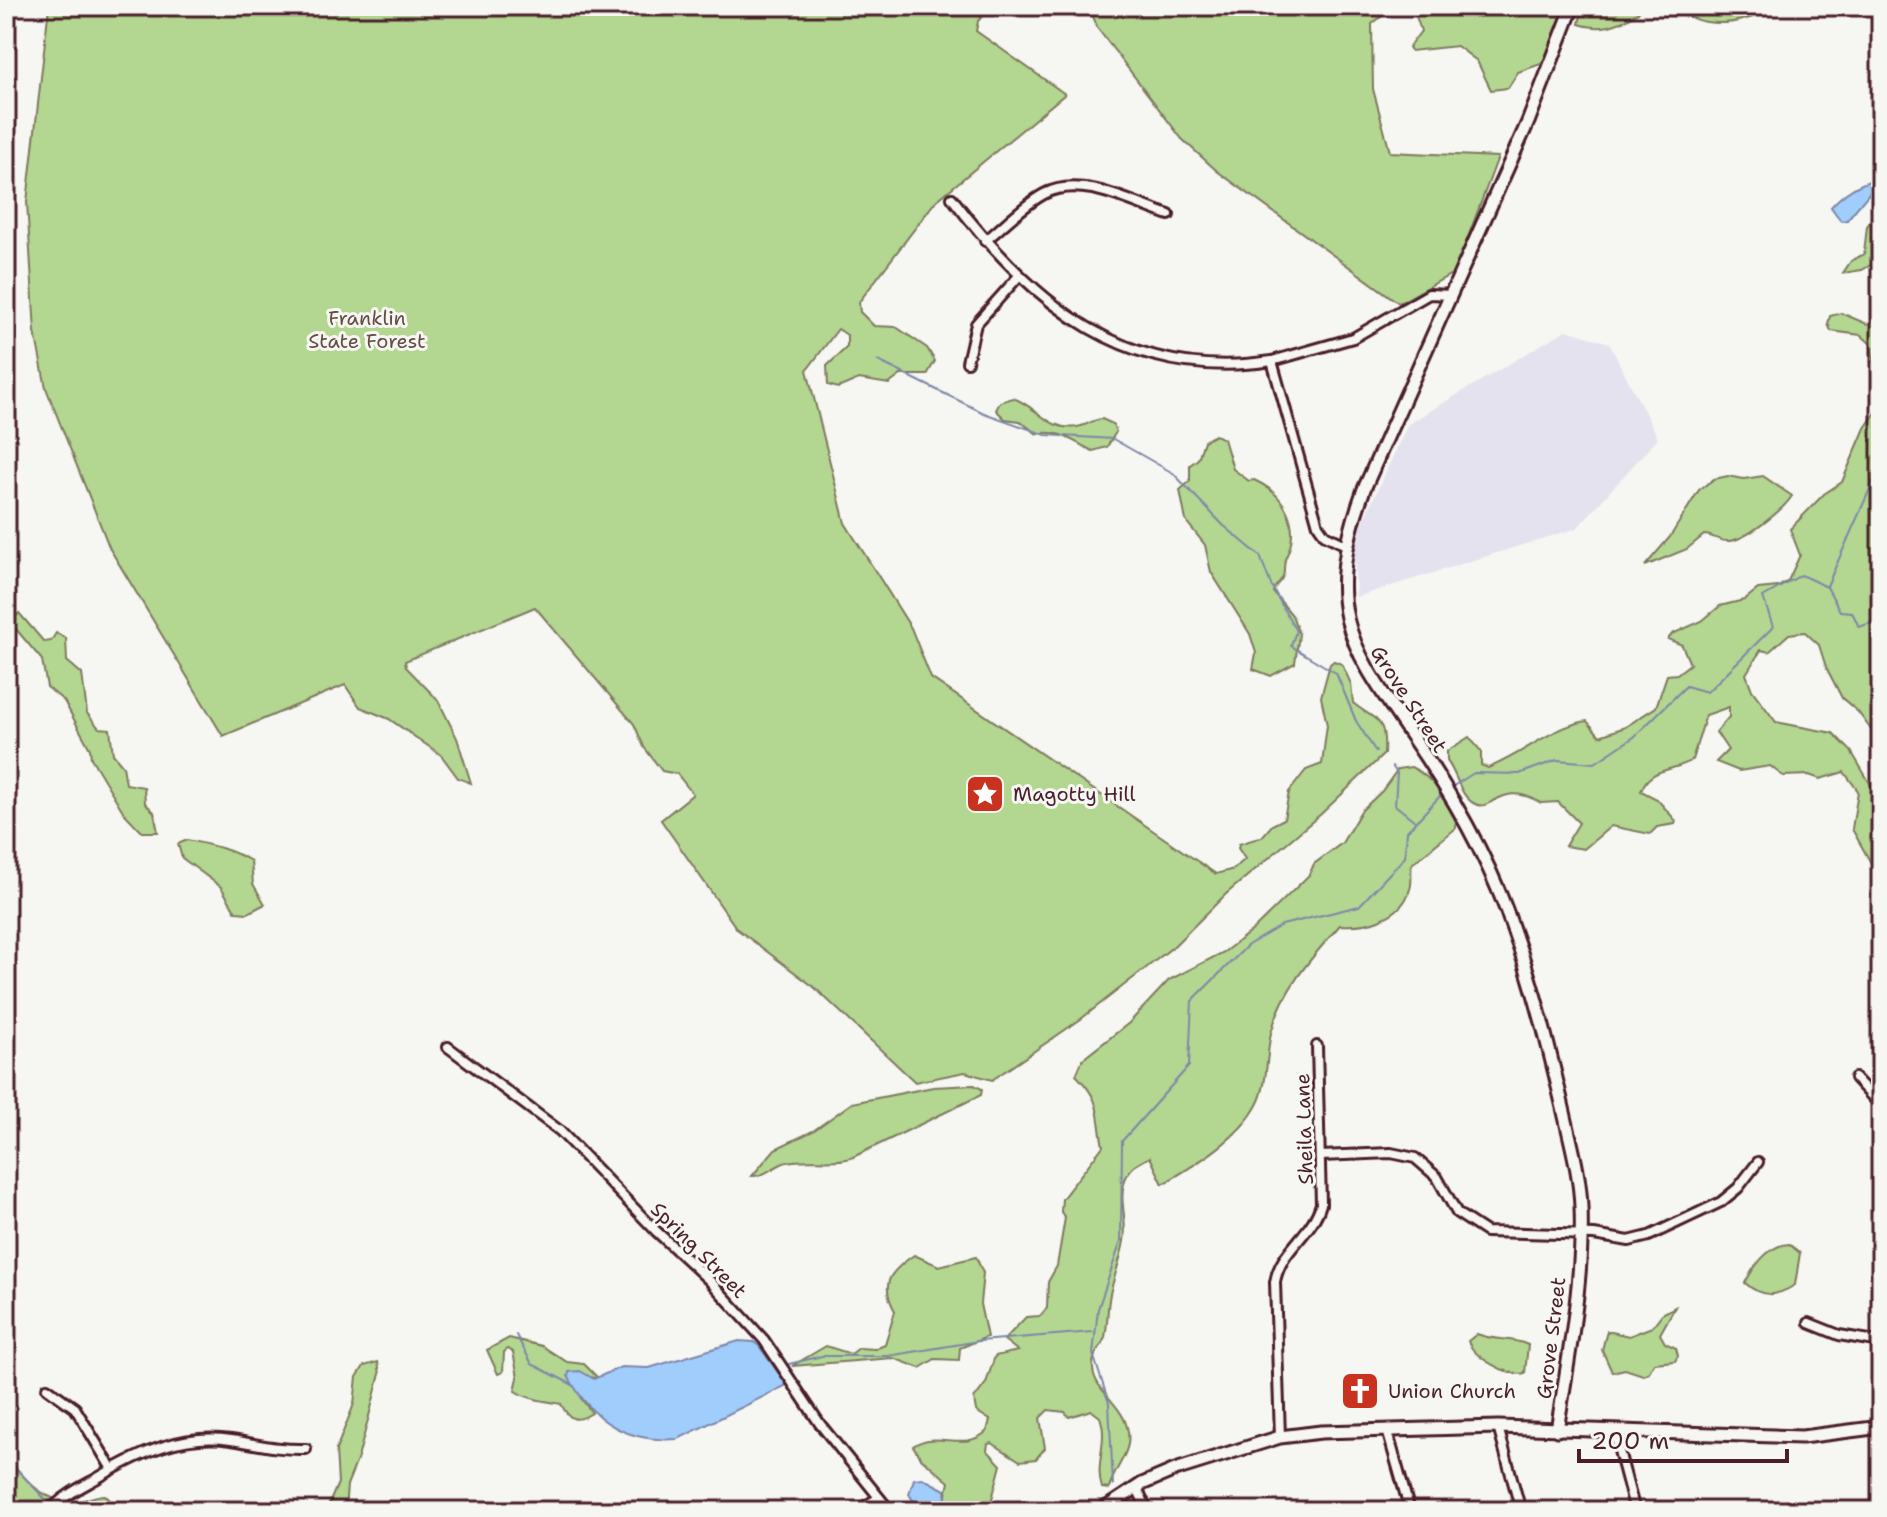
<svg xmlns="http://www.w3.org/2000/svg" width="1887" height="1517" viewBox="0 0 1887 1517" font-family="'Shantell Sans',sans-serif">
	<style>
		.built { fill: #e4e2ee }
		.green { fill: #b3d691; stroke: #7e7a5e; stroke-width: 2 }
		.water { fill: #a0cdfb; stroke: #7e87a8; stroke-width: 2 }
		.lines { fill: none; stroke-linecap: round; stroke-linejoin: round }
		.stream { stroke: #7e87a8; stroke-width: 2 }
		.minor-casing { stroke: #4a1f2b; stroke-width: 14 }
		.secondary-casing { stroke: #4a1f2b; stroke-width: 17 }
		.minor { stroke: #f6f6f2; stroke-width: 8 }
		.secondary { stroke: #f6f6f2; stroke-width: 11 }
		.labels { text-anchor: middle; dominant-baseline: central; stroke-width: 6; stroke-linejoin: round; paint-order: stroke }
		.park-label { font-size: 20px; fill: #644d44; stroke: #f6f6f2 }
		.street-label { font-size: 20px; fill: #4a1f2b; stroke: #f6f6f2 }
		.poi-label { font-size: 20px; fill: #4a1f2b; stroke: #f6f6f2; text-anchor: start }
	</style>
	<rect width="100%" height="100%" fill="#f6f6f2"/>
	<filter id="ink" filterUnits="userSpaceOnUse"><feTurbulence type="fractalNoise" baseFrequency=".0125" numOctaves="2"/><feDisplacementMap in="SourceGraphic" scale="16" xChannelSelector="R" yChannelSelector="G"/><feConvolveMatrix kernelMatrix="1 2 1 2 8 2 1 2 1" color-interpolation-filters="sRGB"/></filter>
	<g filter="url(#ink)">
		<polygon class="built" points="1566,330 1609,343 1658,438 1577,528 1356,597 1354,541 1408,424"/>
		<g class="green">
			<path d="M49,6H991L978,21L976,31L1065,94L935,202L859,302L860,312L874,326L896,327L927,348L935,361L927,375H901L889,384L859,379L838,388L828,385L827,366L847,347V335L838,329L807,370L845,523L911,628L931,678L1216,874L1234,869L1245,859L1238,848L1239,844L1262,837L1272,825L1284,819L1289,792L1306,770L1322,764L1327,725L1321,697L1330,664L1334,661L1342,664L1351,684L1353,703C1378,723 1386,717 1384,754L1321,814L1226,894L1174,946L1081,1019L992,1080L965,1072L915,1082L814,987L737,929L661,820L693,794L677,774L662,771L644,747L634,724L535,607L405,661L406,667L438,700L457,738L471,783L458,778L441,755L389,719L360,707L345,685L223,736L110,549L46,388L35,332L27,202Z"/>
			<polygon points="1089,6 1395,6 1372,24 1373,89 1390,152 1498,157 1455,272 1399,303 1217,171 1182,139 1098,29"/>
			<path d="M1403,6H1513C1531,15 1551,1 1565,9L1555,41L1541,64L1518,72L1508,88L1491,90L1477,61L1457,46L1411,51L1409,47L1421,31L1414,10Z"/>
			<path d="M1583,6L1614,11L1622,6H1646C1627,22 1604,33 1579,24Z"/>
			<path d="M1672,6H1777C1742,25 1704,32 1672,6Z"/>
			<polygon points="1881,209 1881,230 1873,246 1881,253 1881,259 1862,270 1843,273 1851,261 1864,254 1867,226"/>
			<polygon points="1841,313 1867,324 1881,316 1881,369 1874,363 1871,344 1861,335 1831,331 1828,324 1830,316"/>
			<path d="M1013,398C1037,406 1049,432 1077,427C1086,426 1092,420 1102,419L1113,424L1116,432L1107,447L1093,451C1074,443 1060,428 1037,434L1020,421L1005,419L996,410L1000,402Z"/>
			<path d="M1881,405V533L1876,544L1881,574V743L1858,712L1842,698L1826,667L1819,645L1805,632L1789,634L1769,652L1761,650L1746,674L1752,690L1776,722L1833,733L1851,751L1881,802V881L1852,829L1858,791L1844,772L1820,779L1809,775L1783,776L1770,766L1739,771L1716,762L1728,750L1716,732L1729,717V707L1706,715L1692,760C1675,772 1650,766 1641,791L1657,799L1676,821L1675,824L1657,827L1650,834L1611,826L1584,849L1565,846L1579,823L1558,802L1541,803C1501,779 1492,813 1475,804C1459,796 1457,773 1447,761V751L1469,737L1481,751V765L1488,768C1522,755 1551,727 1587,721L1600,736L1625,727L1656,707L1667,675L1677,674L1690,664L1682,645L1668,639L1672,634L1702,621L1720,606L1744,600L1758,589L1778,587L1788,581L1800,555L1790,529L1824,494L1842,482L1865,428Z"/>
			<path d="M1215,435L1224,439L1233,469L1249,481L1254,480C1286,494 1301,527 1286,557C1283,563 1285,571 1283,576C1281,582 1275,585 1273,592L1292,615L1299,634L1295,663L1271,676L1253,669L1256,653L1250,634L1211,572L1205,545L1186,521L1180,490L1190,481V465L1198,459L1204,441Z"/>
			<path d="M1728,476L1744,479L1763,476L1792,496C1783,510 1746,540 1729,541C1720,542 1713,535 1704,535L1687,549L1645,566L1670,537L1699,490L1714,479Z"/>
			<polygon points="19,613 44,642 51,641 56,633 66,638 67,661 82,674 87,713 99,728 110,729 113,754 123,766 126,784 144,787 145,803 154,812 158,832 142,832 124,813 91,758 90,749 64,701 47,687 42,660 10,622"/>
			<path d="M1411,767C1431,776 1457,807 1456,828L1412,864C1410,872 1413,881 1410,889C1402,919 1365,927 1340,925C1312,957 1282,990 1271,1033C1266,1055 1268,1085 1257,1105C1239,1139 1195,1165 1163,1184L1150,1157C1138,1164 1131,1165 1125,1180C1118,1200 1128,1220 1124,1241C1121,1259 1114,1276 1110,1294C1107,1308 1108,1323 1105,1337C1101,1350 1092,1352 1093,1369C1095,1395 1133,1408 1128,1444C1126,1458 1113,1471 1109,1489L1102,1488C1094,1464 1109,1441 1100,1417L1091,1410L1069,1417L1065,1412L1048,1410L1040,1418L1045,1448L1036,1459L1020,1461L992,1443L988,1444L987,1450L1001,1465L992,1499L983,1511H939L944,1505L949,1482L921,1458L913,1446C937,1429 964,1453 987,1431L990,1420L976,1411L974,1399L986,1383L995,1356L1018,1351L1004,1340L1026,1317L1040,1316L1047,1308L1048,1282L1057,1266L1065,1218L1061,1212L1062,1199L1103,1146C1096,1112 1102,1101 1076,1075L1083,1059L1129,1023L1169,980L1224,952L1254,929L1309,875L1314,864L1342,843L1361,811L1382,791L1398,769Z"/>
			<path d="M187,840C211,845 228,848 251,861L253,884L265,904L248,913L236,912L221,887L182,858L178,844Z"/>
			<path d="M974,1085L982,1089L981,1095L851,1158C830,1164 810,1157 787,1162C775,1165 765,1177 752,1176L775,1149L813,1131L852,1103L933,1087Z"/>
			<path d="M1789,1244L1800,1253L1795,1285C1776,1297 1762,1298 1745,1283C1754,1266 1769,1245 1789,1244Z"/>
			<path d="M914,1255L939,1266L976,1257L983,1273L980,1304L987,1337L960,1348L959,1360L935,1359L920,1368L893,1358L792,1366L826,1346L851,1354L859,1348L875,1349L885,1345L895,1311C880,1284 889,1272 914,1255Z"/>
			<polygon points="1675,1307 1660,1334 1665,1343 1676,1348 1678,1356 1675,1361 1654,1363 1649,1372 1643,1375 1625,1369 1612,1372 1602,1350 1607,1331 1629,1336 1652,1327 1662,1314"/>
			<path d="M1477,1334C1494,1341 1511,1337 1528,1345L1525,1373C1509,1377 1474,1358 1468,1341Z"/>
			<path d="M509,1338L542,1346L567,1362L584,1364L598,1378L587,1377L581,1398L592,1413C576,1423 569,1420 561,1404C546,1401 527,1399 515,1391L518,1377L513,1352L508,1349L504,1352L503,1372L498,1374L487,1350Z"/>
			<polygon points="378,1362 380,1374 358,1458 347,1485 345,1511 326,1511 338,1483 336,1450 354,1404 357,1377 364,1366"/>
			<path d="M6,1456C25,1478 41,1502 73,1502C85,1502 93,1495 105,1495L121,1511H15L6,1506Z"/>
		</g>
		<g class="water">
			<path d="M1876,180V185L1847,220L1841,221L1831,207C1841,195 1861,181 1876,180Z"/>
			<path d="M739,1341L754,1342L759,1346L787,1385L678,1439C626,1443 592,1421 568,1376L569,1372L580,1371L594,1379L621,1367L649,1368Z"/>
			<polygon points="922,1478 945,1490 946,1501 939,1511 918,1509 909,1494 914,1479"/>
		</g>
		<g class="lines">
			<g class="stream">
				<polyline points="878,361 984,413 1046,435 1113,439 1173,473 1223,525 1260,556 1271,585 1296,631 1291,646 1336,673 1356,721 1376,752"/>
				<polyline points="1827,586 1881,464"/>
				<polyline points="1827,587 1840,611 1852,612 1859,627 1874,622 1881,628"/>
				<polyline points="1392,766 1397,773 1395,805 1415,821"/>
				<polyline points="1450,788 1474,773 1519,774 1557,760 1595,763 1634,737 1686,686 1707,692 1773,627 1763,597 1801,575 1827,587"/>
				<polyline points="516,1335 532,1364 573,1385"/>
				<polyline points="789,1364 822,1356 888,1356 979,1341 1093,1332"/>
				<polyline points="6,1458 47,1501"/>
				<polyline points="1113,1485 1109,1403 1093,1354 1098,1309 1121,1241 1122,1141 1189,1066 1192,1001 1248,945 1282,925 1359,906 1405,857 1407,831 1442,794"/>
				<polyline points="1119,1508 1119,1511"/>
				<polyline points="66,1511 67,1511"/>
			</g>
			<defs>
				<g id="minor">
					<path d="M952,198C1035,306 1128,383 1272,361"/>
					<path d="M985,241C1004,226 1022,206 1044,194C1081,174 1132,203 1169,215"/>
					<polyline points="967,362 976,324 1018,277"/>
					<polyline points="1346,545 1325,535 1318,525 1272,361 1353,338 1429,294 1451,295"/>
					<polyline points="448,1047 560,1131 656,1231 709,1280 764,1340 820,1424 890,1511"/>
					<polyline points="1855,1078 1881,1106"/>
					<polyline points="1321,1156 1391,1153 1415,1158 1437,1177 1457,1213 1486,1232 1594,1235 1629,1241 1649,1236 1721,1202 1738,1188 1758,1162"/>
					<polyline points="1809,1323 1839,1335 1881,1342"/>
					<polyline points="47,1388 75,1408 112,1469"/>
					<polyline points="1498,1427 1521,1511"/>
					<polyline points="1387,1430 1410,1511"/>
					<polyline points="1614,1432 1635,1511"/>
					<path d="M1280,1437L1275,1282C1280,1250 1312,1235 1321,1204L1317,1046"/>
					<polyline points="1137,1488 1148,1511"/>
					<path d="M50,1511C63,1495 84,1486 101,1476C142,1452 183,1433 231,1440C257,1444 279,1450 306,1449"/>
					<polyline points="856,1511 879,1498"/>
				</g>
				<g id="secondary">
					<path d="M1557,1430C1568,1362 1584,1275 1581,1207C1580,1175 1571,1143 1564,1112C1550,1052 1535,990 1514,932C1494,871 1462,812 1427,759C1358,654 1316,621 1364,489L1528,122L1573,6"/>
					<polyline points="1101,1511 1142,1484 1175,1470 1280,1437 1321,1432 1498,1427 1802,1437 1881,1427"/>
				</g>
			</defs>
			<use href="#minor" class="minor-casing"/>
			<use href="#secondary" class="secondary-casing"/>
			<use href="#minor" class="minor"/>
			<use href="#secondary" class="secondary"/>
		</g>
	</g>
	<defs>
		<symbol id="sight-square" viewBox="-11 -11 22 22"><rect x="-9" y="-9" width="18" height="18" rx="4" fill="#c8321e" stroke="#f6f6f2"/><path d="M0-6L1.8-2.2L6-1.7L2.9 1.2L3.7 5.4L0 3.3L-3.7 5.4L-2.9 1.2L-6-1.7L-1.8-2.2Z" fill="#fff"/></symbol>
		<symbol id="church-square" viewBox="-11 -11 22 22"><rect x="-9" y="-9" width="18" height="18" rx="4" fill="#c8321e" stroke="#f6f6f2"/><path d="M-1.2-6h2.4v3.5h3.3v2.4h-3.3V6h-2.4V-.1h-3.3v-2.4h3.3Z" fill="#fff"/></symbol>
	</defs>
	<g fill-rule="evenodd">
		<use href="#sight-square" x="963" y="772" width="44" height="44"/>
		<use href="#church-square" x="1338" y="1369" width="44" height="44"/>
	</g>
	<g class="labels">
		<g class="park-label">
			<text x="367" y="318">Franklin<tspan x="367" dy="23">State Forest</tspan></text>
		</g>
		<g class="street-label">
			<text transform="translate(1409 699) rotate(57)">Grove Street</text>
			<text transform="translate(1304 1129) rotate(-92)">Sheila Lane</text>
			<text transform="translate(699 1250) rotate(45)">Spring Street</text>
			<text transform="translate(1551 1338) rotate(-83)">Grove Street</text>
		</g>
		<g class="poi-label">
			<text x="1013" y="794">Magotty Hill</text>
			<text x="1388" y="1391">Union Church</text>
		</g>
	</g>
	<rect width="1887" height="1517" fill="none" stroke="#f6f6f2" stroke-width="32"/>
	<rect x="16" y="16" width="1855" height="1485" fill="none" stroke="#4a1f2b" stroke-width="3" filter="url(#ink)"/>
	<path d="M1579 1449v12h208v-12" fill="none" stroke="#4a1f2b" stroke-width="4"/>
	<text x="1591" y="1449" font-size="24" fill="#4a1f2b" stroke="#f6f6f2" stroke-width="6" paint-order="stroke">200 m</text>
</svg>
